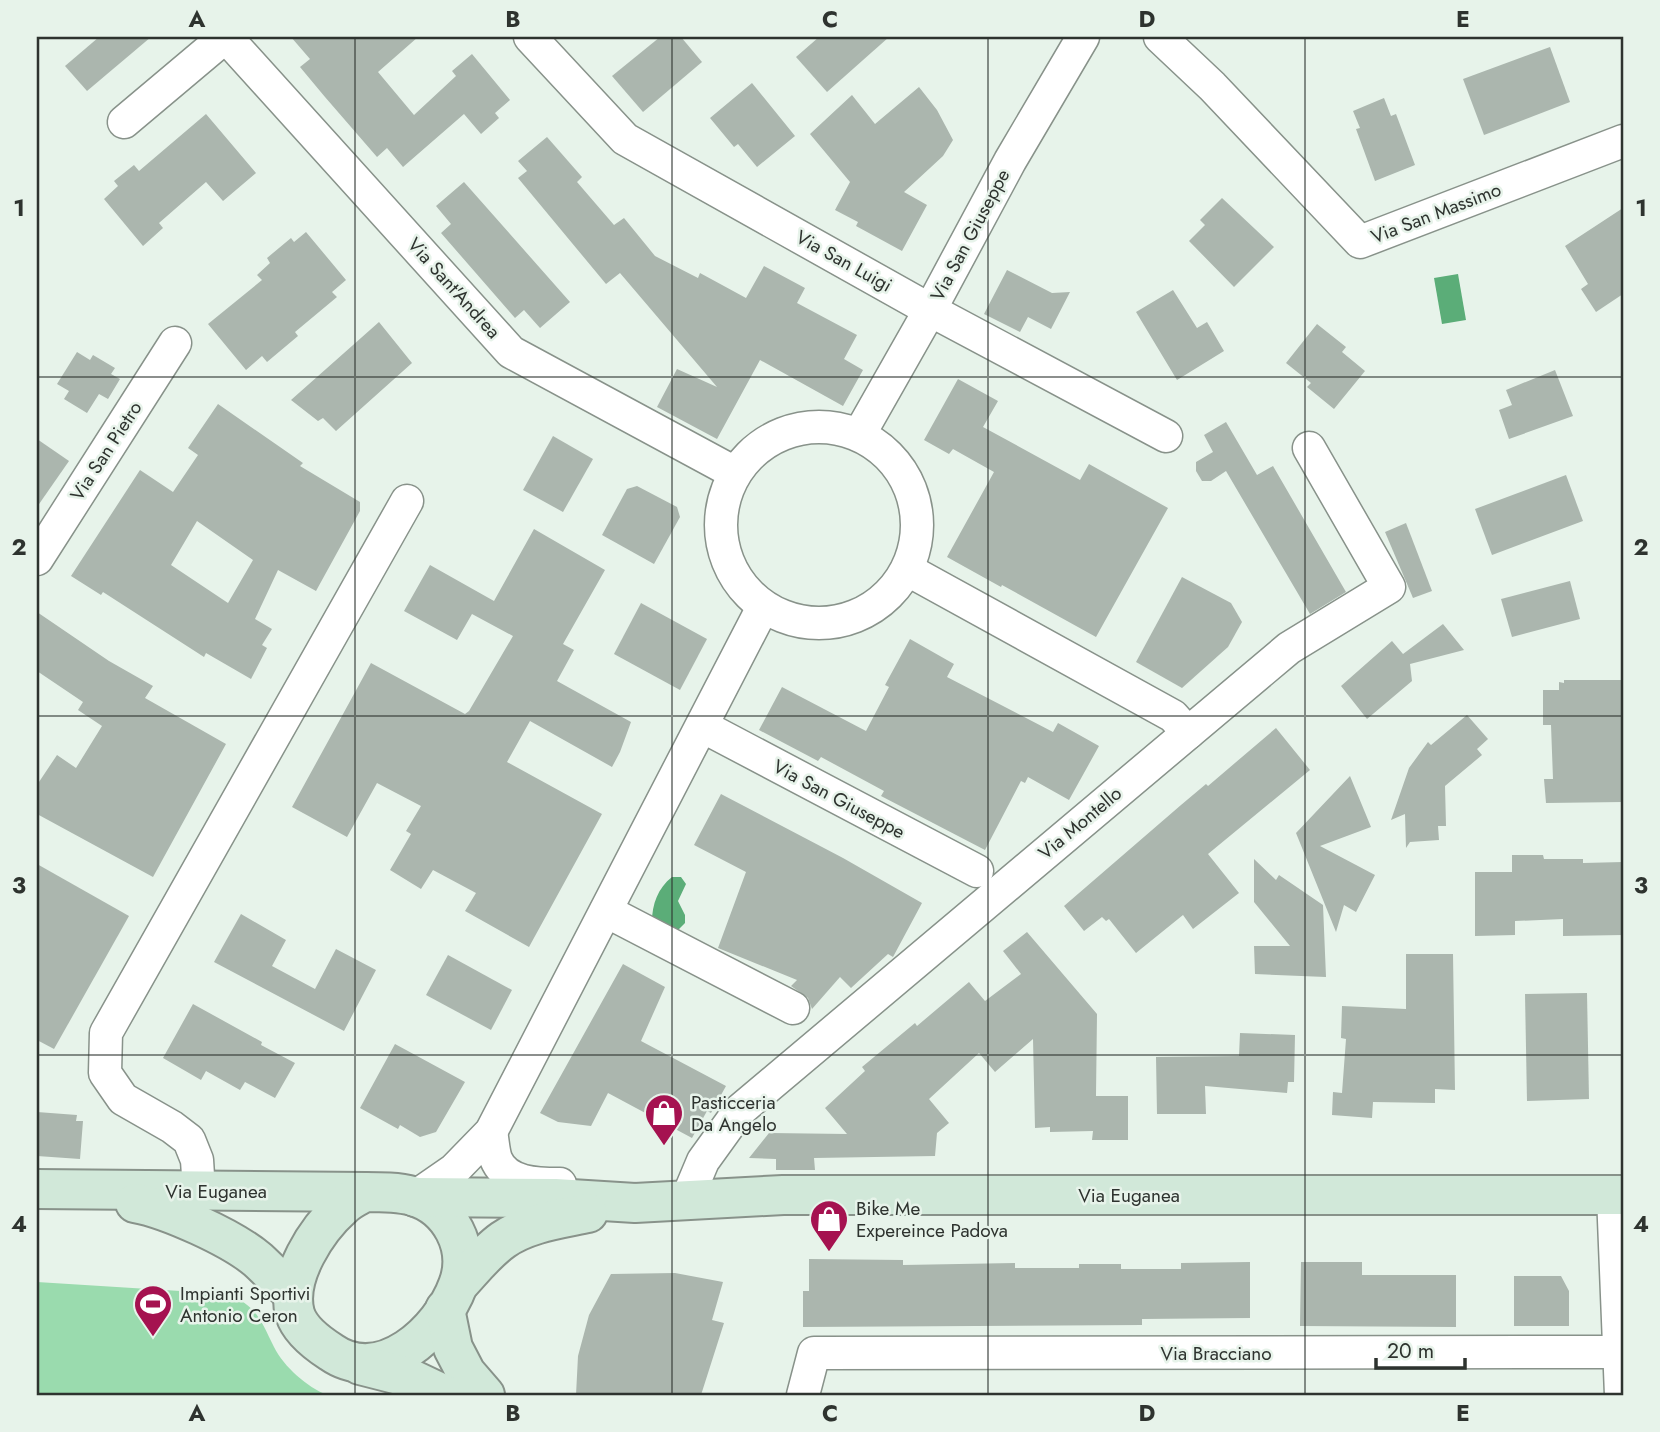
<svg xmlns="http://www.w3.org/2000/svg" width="1660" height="1432" viewBox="0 0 1660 1432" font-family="Jost,sans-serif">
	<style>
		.green { fill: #9adbae }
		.water { fill: #5bad78 }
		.building { fill: #abb6ae; fill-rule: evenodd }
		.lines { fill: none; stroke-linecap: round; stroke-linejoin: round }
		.street-casing { stroke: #88928a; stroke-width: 35 }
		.secondary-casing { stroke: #88928a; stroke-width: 42 }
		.street { stroke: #fff; stroke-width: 32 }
		.secondary { stroke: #d1e8d9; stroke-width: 38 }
		.grid { fill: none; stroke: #2e332f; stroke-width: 2; stroke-opacity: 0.55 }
		.labels { text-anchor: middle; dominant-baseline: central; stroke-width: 5; stroke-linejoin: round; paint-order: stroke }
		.street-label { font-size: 19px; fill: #2e332f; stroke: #e7f3ea }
		.poi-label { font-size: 19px; fill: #2e332f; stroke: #e7f3ea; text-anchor: start }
		.neatline { fill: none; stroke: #2e332f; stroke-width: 2.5 }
		.grid-label { font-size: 23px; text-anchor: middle; font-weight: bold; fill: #2e332f }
	</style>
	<rect width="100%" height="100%" fill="#e7f3ea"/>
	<path class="green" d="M37,1282L228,1294C257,1306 261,1321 274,1347C284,1367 307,1387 327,1395H37Z"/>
	<g class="water">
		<polygon points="1458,274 1466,320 1442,324 1434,278"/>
		<path d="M672,877H681L686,884L678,901L685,915V923L673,935L652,922C652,904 658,888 672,877Z"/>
	</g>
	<g class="building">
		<polygon points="99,37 151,37 87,91 65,66"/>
		<polygon points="291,37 418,37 378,72 414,115 456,76 452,71 472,54 510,100 495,113 499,118 481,134 464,114 403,167 387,148 377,157 325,97 300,67 310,59"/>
		<polygon points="660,37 681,37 702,62 643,112 612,76"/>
		<polygon points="819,37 889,37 827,92 796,57"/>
		<polygon points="1550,47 1570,102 1484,135 1463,79"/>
		<polygon points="752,83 795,136 757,167 738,144 734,147 710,118"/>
		<polygon points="919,87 937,110 953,140 943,156 904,192 927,205 902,251 856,226 858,222 835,210 850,182 810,134 852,95 875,124"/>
		<polygon points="1384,98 1391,116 1396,114 1415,165 1375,181 1356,129 1360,128 1353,111"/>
		<polygon points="206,114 256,173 223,201 206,182 159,223 163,228 143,246 104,199 118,186 114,181 134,165 139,171"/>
		<polygon points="547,137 582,177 577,182 614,225 624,218 655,256 698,278 700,273 746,298 764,266 805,288 797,303 857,335 844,359 863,370 843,406 760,360 717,439 657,407 677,369 717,387 620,273 606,284 518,178 527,171 518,161"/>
		<polygon points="464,182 570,302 540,328 524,310 515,318 441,233 451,224 436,206"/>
		<polygon points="1222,198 1274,247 1234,287 1189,241 1205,225 1200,220"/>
		<polygon points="1623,208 1623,294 1596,312 1581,289 1588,284 1565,246"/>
		<polygon points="306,232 346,280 332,292 337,297 295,332 298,336 267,362 262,356 246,370 208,324 262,280 257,275 270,263 267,258 291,238 294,242"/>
		<polygon points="1007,270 1052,293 1070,292 1051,329 1028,317 1020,332 984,314"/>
		<polygon points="1173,290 1197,328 1207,322 1224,351 1177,380 1136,312"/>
		<polygon points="379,322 412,363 336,431 323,418 318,421 291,400"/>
		<polygon points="1317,324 1346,347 1342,352 1365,371 1334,409 1307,387 1311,383 1286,363"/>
		<polygon points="77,352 90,360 93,355 115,368 111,374 120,379 108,399 99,394 87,413 64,399 69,391 57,384"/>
		<polygon points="1555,370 1573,416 1509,439 1499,410 1512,405 1506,390"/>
		<polygon points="958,379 998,401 983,427 1080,480 1089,464 1168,508 1096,637 1002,585 1001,587 947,557 994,472 953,449 949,454 924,440"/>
		<path d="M218,404L303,463L300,466L360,502V511L316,591L278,570L255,619L272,629L262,645L267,648L251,679L206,653L204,657L103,592L101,595L71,576L140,470L173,492L198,455L188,448ZM197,521L253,560L228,603L171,565Z"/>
		<polygon points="1226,422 1257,475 1273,466 1346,592 1310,614 1226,471 1211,481 1202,481 1196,471 1196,462 1213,452 1204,435"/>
		<polygon points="553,436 593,459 563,512 523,490"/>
		<polygon points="37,439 69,461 37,507"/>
		<polygon points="1566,475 1583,521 1492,555 1475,509"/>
		<polygon points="637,486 677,507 680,517 654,564 602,535 627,489"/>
		<polygon points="1406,523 1432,591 1413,598 1385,532"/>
		<polygon points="534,529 605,570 563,644 574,650 557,681 631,722 620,752 612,767 530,721 507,762 602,814 529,947 465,911 476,893 433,870 421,889 390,870 411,834 406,831 421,806 377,783 347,837 292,807 371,663 465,714 469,711 513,636 472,614 457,640 404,611 430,565 494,601"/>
		<polygon points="1182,577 1231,603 1242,622 1228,647 1182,688 1136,662"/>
		<polygon points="1570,581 1580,619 1512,637 1501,599"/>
		<polygon points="641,603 707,639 680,690 614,654"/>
		<polygon points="37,612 109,661 153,686 145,698 226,744 153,877 37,814 37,785 57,755 76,768 102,726 78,710 83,702 37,671"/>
		<polygon points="1443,624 1464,650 1410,664 1412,681 1367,719 1341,686 1392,641 1403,654"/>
		<polygon points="910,639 954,664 947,677 1053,732 1058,723 1099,746 1069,800 1028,777 1025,783 1021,781 985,850 881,796 884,791 821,757 818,761 759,730 782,687 866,731 889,687 885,685"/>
		<polygon points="1564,680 1623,680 1623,802 1546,803 1544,779 1553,779 1551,725 1543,725 1543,690 1559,690 1559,682 1564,683"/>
		<polygon points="1467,715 1488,739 1477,749 1482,755 1445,786 1446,826 1438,826 1439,840 1410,842 1406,848 1405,814 1391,820 1409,768 1428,742 1431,745"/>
		<polygon points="1276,728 1310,770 1208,854 1239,893 1193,929 1183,915 1136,953 1109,919 1106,921 1102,917 1084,931 1064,906 1181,805 1206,784 1208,786"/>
		<polygon points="1350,776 1371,827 1320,846 1375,875 1356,912 1344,905 1336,932 1296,833"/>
		<polygon points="721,794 843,858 922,903 893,957 888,954 851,988 840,977 812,1009 808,998 791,986 797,980 718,948 746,872 694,845"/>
		<polygon points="1512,855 1543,855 1544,859 1583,859 1583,863 1623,862 1623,935 1563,936 1563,919 1515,921 1515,935 1475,936 1475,872 1512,872"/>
		<polygon points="1254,859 1276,880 1279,875 1323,905 1326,977 1255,974 1254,946 1290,946 1254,902"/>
		<polygon points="37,864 129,916 54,1049 37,1040"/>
		<polygon points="241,914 286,940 272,966 315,989 336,949 376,970 344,1031 214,962"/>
		<polygon points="1027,932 1097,1014 1096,1096 1128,1096 1128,1140 1092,1140 1093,1131 1050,1132 1050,1127 1035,1128 1033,1039 995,1072 979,1053 929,1099 949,1123 937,1133 935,1156 814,1158 815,1170 776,1170 776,1159 749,1158 769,1133 847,1134 825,1108 865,1071 862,1067 915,1023 917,1026 969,982 985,1001 1021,974 1003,951"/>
		<polygon points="1406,954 1453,954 1455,1090 1435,1089 1435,1103 1373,1102 1372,1118 1332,1115 1333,1092 1342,1093 1346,1039 1341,1038 1342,1006 1406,1009"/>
		<polygon points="448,955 512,990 491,1030 426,995"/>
		<polygon points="623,964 665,987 641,1041 726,1086 711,1113 707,1111 692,1138 608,1093 591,1126 558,1122 540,1113"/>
		<polygon points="1587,993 1589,1099 1527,1101 1525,994"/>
		<polygon points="193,1004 262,1042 261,1045 295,1063 275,1098 245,1082 240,1090 206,1071 201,1080 163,1058"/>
		<polygon points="1240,1033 1295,1035 1294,1082 1288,1082 1287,1093 1205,1086 1206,1114 1157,1114 1156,1057 1239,1056"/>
		<polygon points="395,1044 465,1082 436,1132 420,1137 400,1125 398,1129 360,1108"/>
		<polygon points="37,1112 77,1115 76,1121 83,1121 80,1159 37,1156"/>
		<polygon points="809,1259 903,1260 903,1265 1015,1263 1015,1268 1079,1268 1079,1264 1121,1264 1121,1269 1181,1269 1181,1263 1250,1262 1250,1318 1142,1319 1142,1325 803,1327 803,1291 809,1291"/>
		<polygon points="1301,1262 1362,1262 1362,1275 1456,1275 1456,1327 1300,1326"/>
		<polygon points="675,1273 723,1282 712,1320 724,1323 701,1395 576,1395 578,1356 589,1315 611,1274"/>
		<polygon points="1514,1276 1561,1276 1569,1291 1569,1326 1514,1326"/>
	</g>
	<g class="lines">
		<defs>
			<g id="street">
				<polyline points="226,37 511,352 735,473"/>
				<polyline points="530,37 625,139 930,310 1166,436"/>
				<polyline points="1160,37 1212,86 1360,242 1623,141"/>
				<polyline points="124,122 225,37"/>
				<circle cx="819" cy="525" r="98"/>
				<polyline points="859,435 930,310 1010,161 1083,37"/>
				<polyline points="37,559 175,343"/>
				<polyline points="908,570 1173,716 1188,733"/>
				<polyline points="702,726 977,871"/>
				<polyline points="606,911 793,1008"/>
				<path d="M491,1132C493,1141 493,1151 496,1159C506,1184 538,1184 560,1184"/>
				<polyline points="199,1191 197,1160 189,1140 172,1127 123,1099 105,1073 106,1033 407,501"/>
				<polyline points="1613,1195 1621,1395"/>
				<polyline points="415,1197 454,1170 491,1132 763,607"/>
				<polyline points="687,1199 703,1161 739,1111 1289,648 1389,587 1309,448"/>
				<polyline points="803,1395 814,1353 1623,1352"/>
			</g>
			<g id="secondary">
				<polyline points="37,1189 365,1192"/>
				<path d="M365,1192C381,1192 398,1192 413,1196C450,1207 472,1248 458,1285C441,1332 381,1387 331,1352C317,1343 300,1330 295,1314C285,1277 317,1229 343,1206C349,1200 358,1196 365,1192Z"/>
				<polyline points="415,1197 555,1198 635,1203 783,1195 1623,1195"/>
				<path d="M135,1203C168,1209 232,1238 258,1260C270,1271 281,1283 293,1294"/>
				<path d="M459,1284C473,1269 486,1252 503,1240C527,1223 560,1219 588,1213"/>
				<polyline points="445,1309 453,1348 466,1373 485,1395"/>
				<polyline points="360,1365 407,1377 445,1395"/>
			</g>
		</defs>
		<use href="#street" class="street-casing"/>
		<use href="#secondary" class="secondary-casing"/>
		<use href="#street" class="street"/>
		<use href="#secondary" class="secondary"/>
	</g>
	<path class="grid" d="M355,37V1395M672,37V1395M988,37V1395M1305,37V1395M37,377H1623M37,716H1623M37,1055H1623"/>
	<defs>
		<symbol id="shop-pin" viewBox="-11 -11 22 30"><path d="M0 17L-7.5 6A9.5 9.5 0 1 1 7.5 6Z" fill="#a51250" stroke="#e7f3ea"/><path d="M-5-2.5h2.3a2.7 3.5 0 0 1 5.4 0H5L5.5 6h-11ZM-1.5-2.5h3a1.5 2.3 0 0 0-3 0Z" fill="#fff"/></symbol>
		<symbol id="stadium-pin" viewBox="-11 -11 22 30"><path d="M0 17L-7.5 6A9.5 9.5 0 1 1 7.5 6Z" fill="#a51250" stroke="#e7f3ea"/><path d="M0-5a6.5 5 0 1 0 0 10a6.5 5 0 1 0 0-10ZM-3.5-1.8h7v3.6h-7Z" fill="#fff"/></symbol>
	</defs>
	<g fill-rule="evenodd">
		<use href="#shop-pin" x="642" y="1091" width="44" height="60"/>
		<use href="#shop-pin" x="807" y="1197" width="44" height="60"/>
		<use href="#stadium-pin" x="131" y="1282" width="44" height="60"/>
	</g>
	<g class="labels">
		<g class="street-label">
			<text transform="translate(1436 213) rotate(-21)">Via San Massimo</text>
			<text transform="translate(970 235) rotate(-62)">Via San Giuseppe</text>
			<text transform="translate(844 261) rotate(29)">Via San Luigi</text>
			<text transform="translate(454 288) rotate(48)">Via Sant'Andrea</text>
			<text transform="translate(106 451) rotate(-57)">Via San Pietro</text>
			<text transform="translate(839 799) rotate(28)">Via San Giuseppe</text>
			<text transform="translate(1080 823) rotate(-40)">Via Montello</text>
			<text x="216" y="1191">Via Euganea</text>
			<text x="1129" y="1195">Via Euganea</text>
			<text x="1216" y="1353">Via Bracciano</text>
		</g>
		<g class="poi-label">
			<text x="691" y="1102">Pasticceria<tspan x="691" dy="22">Da Angelo</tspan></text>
			<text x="856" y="1208">Bike Me<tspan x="856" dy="22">Expereince Padova</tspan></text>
			<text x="180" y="1293">Impianti Sportivi<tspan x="180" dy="22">Antonio Ceron</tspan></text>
		</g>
	</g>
	<rect width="1660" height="1432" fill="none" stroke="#e7f3ea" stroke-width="77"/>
	<path d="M1376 1358v10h89v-10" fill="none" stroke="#2e332f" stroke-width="3.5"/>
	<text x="1387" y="1358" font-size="21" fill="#2e332f" stroke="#e7f3ea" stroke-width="5" paint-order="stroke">20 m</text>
	<rect x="38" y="38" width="1584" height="1356" class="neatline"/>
	<g class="grid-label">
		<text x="197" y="27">A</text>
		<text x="513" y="27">B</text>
		<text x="830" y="27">C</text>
		<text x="1147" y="27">D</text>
		<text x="1463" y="27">E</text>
		<text x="19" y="216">1</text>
		<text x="1641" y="216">1</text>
		<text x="19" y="555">2</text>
		<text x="1641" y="555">2</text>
		<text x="19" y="893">3</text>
		<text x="1641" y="893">3</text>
		<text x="19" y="1232">4</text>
		<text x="1641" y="1232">4</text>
		<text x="197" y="1421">A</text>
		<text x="513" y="1421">B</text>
		<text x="830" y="1421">C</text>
		<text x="1147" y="1421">D</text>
		<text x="1463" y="1421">E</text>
	</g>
</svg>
